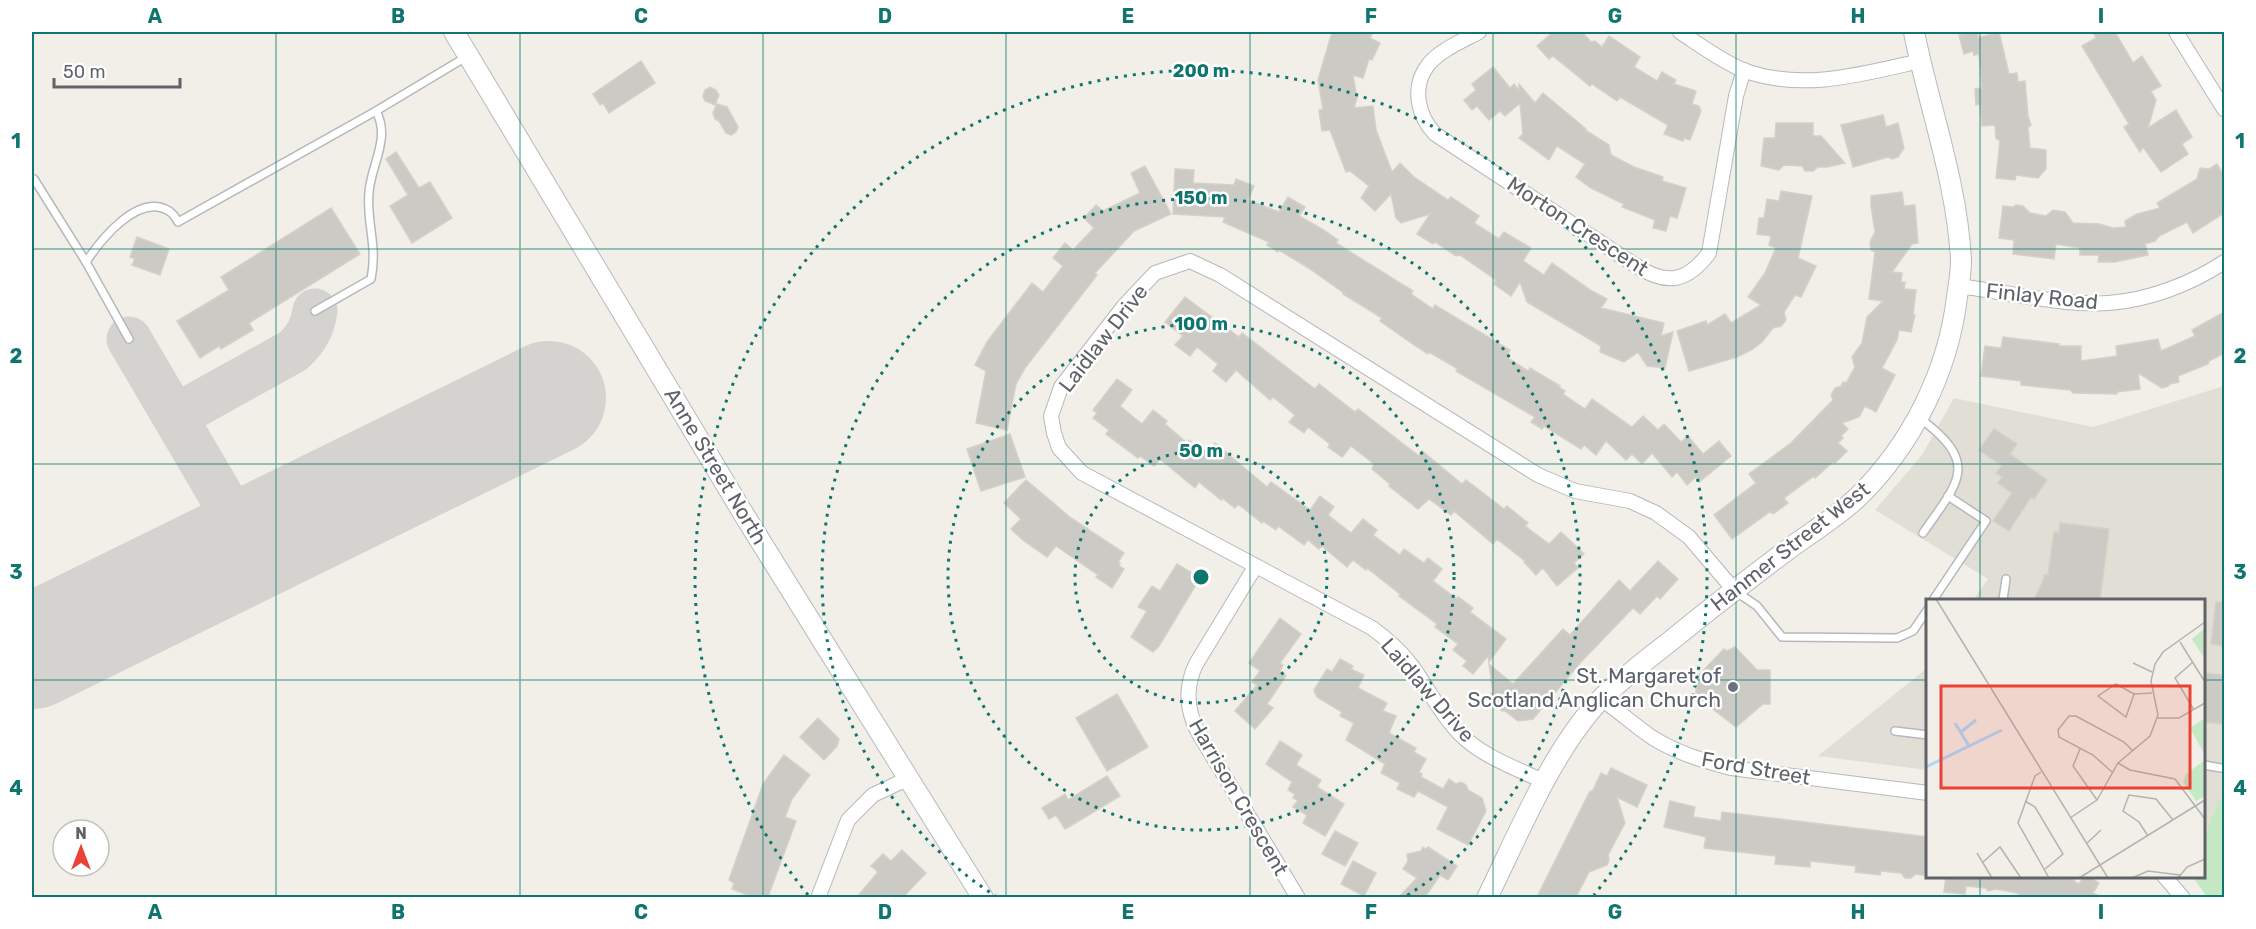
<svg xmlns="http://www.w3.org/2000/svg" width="2256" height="929" viewBox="0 0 2256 929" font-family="Rubik,sans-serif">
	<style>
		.education { fill: #e1ded6 }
		.green { fill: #c5e8c5 }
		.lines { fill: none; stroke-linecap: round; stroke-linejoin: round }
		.taxiway { stroke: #d4d3d0; stroke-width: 45 }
		.runway { stroke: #d4d3d0; stroke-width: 114 }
		.building { fill: #cccac5; stroke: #d6d1c6; stroke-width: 1.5 }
		.lane-casing { stroke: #b5b8bc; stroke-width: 10 }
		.street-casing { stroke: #b5b8bc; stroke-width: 16 }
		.secondary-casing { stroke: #b6babf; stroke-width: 22 }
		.lane { stroke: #fff; stroke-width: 7 }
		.street { stroke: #fff; stroke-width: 14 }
		.secondary { stroke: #fff; stroke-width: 20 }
		.grid { fill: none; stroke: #0f766e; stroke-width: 1.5; stroke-opacity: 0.55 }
		.ring { fill: none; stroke: #0f766e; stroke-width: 3; stroke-dasharray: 3 6 }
		.worship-dot { fill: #6b7280; stroke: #fff; stroke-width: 2 }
		.labels { text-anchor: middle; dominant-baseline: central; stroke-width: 5; stroke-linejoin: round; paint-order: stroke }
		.street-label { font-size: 21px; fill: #5f6368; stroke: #fff }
		.worship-label { font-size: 21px; fill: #5b616d; stroke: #fff; text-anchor: end }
		.inset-river { fill: none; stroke: #aadaff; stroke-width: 3 }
		.inset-road { fill: none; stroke: #b3b3b1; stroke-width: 1.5 }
		.view { fill: #ea4335; fill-opacity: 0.15; stroke: #ea4335; stroke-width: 3 }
		.inset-edge { fill: none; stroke: #5f6368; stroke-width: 3 }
		.centre { fill: #0f766e; stroke: #fff; stroke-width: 3 }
		.ring-label { font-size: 18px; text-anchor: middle; font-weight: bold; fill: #0f766e; stroke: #fff; stroke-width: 5; stroke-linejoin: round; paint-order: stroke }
		.neatline { fill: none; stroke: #0f766e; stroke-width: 2 }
		.grid-label { font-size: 20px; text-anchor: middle; font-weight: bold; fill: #0f766e }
	</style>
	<rect width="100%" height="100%" fill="#f1efe8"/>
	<g class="education">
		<polygon points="2224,386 2224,795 2220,798 2204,835 2204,600 1973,600 1988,579 1875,510 1922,455 1954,398 2093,427"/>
		<polygon points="1927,667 1927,770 1818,756 1926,669"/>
	</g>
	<polygon class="green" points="2224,795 2224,897 2207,897 2193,877 2204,876 2204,835 2220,798"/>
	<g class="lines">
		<g class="taxiway">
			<polyline points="129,339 250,545"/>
			<path d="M176,416L293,351C306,339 312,329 315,311"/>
		</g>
		<polyline class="runway" points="32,652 549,398"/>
	</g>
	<g class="building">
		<polygon points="1332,32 1373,32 1370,38 1380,43 1372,60 1369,59 1363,78 1353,75 1357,98 1354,108 1373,106 1376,130 1392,172 1400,163 1414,177 1448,200 1451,197 1479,216 1474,223 1499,239 1504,232 1531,248 1523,261 1544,275 1552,263 1592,291 1607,299 1601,308 1664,323 1661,336 1673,332 1665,368 1647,366 1638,352 1624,362 1600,352 1601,346 1527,302 1520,282 1511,296 1494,284 1496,280 1460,255 1456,256 1435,242 1433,244 1417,234 1430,214 1401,223 1396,218 1391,194 1375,211 1361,198 1369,186 1350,171 1346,172 1330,130 1322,131 1319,110 1323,109 1318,80"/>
		<polygon points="1553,32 1582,32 1591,42 1595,41 1602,47 1609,36 1640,57 1634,67 1657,81 1662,72 1676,80 1674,84 1696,91 1692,104 1699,106 1701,111 1690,140 1684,138 1683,141 1664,134 1668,125 1620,97 1617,101 1592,84 1590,86 1553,56 1549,59 1537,46"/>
		<polygon points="1977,32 1978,38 1999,32 2009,74 2017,73 2018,82 2025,81 2028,116 2031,125 2028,128 2030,148 2046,150 2046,169 2038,178 2016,175 2015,180 1996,178 2000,141 1996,138 1995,125 1982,126 1980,104 1976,105 1975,89 1982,88 1979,54 1974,55 1973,51 1964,54 1959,35"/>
		<polygon points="2093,32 2115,32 2133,63 2142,56 2161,86 2151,91 2156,100 2148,128 2176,110 2192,137 2182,144 2188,154 2161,172 2143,147 2140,152 2124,127 2129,124 2082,46 2096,38"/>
		<polygon points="641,61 655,83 609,113 603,103 600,105 593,94"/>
		<polygon points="1493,67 1510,88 1514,84 1519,90 1519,84 1535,103 1543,93 1586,129 1585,130 1609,145 1611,155 1634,167 1663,177 1662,181 1686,188 1677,218 1670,216 1666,231 1653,228 1655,220 1622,207 1624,204 1591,188 1576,177 1585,164 1568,153 1557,146 1549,160 1519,138 1523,134 1520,103 1505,116 1500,111 1489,120 1477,106 1472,110 1464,100 1476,90 1472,84"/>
		<polygon points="710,87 716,90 719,95 715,105 705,101 703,96 705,90"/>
		<polygon points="717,104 727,107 738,127 736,132 731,135 726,133 719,121 715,119 713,113"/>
		<polygon points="1883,115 1886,127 1898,123 1904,148 1898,157 1892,159 1888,157 1853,167 1841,125"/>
		<polygon points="1776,123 1813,123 1813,136 1821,136 1845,163 1827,167 1818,167 1813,171 1805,171 1802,166 1784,165 1779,170 1761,166 1764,138 1775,138"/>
		<polygon points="396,152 419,188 430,182 452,218 412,243 390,206 408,195 386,159"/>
		<polygon points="2217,164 2224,176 2224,213 2193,233 2187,222 2159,236 2155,241 2145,244 2148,255 2115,262 2098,262 2099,255 2080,255 2080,248 2056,244 2054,259 2013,254 2014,240 1999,238 2003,206 2013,207 2016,205 2023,206 2030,213 2046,216 2053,210 2065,212 2073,223 2099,224 2113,228 2126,227 2125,221 2137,214 2160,208 2157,203 2197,179 2200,168 2209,169"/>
		<polygon points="1145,166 1171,214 1134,231 1095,273 1097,275 1025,368 1016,384 1007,430 976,423 986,371 975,365 987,342 1032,283 1043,292 1063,266 1053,258 1065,243 1073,250 1094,228 1084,218 1096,205 1103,211 1140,193 1131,173"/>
		<polygon points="1175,169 1194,170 1193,183 1234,185 1236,179 1254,186 1248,200 1279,212 1288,197 1305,207 1299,216 1322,229 1338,240 1336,243 1413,291 1411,294 1433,309 1435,305 1510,350 1506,357 1528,371 1530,368 1560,386 1559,387 1565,391 1563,394 1585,409 1592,399 1632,427 1643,416 1658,430 1664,424 1681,442 1688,436 1703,454 1719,441 1731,456 1699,482 1696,477 1687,485 1677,472 1672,477 1652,453 1642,464 1632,454 1626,460 1606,441 1596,455 1584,445 1581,449 1544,426 1542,429 1531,422 1535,417 1456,371 1458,369 1429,352 1428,354 1417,347 1380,321 1382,318 1343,294 1344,293 1307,267 1279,250 1278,252 1267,245 1269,242 1223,222 1225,217 1173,214"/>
		<polygon points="1781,191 1812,196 1798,258 1816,266 1801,297 1795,295 1784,312 1786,320 1781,326 1773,328 1762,342 1751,350 1737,357 1689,371 1677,331 1706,321 1707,325 1725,314 1731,323 1761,305 1748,297 1765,273 1776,248 1769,245 1771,236 1757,234 1759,218 1764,218 1767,199 1779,201"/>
		<polygon points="1902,192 1904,206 1915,205 1918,243 1912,244 1892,272 1902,273 1901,282 1905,282 1904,289 1916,290 1913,315 1915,315 1911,332 1899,330 1897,340 1882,368 1895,375 1876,412 1865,406 1859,417 1842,423 1848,429 1841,436 1843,438 1838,443 1847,451 1835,463 1833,462 1815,478 1814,476 1784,498 1788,503 1773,514 1771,511 1732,539 1714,515 1756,483 1749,474 1791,443 1833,400 1831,395 1835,388 1841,386 1843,382 1846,383 1855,367 1852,357 1862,343 1867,317 1883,301 1869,299 1875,252 1871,250 1870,242 1875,232 1871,206 1871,196"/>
		<polygon points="331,208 360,254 249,323 253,330 221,349 219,346 200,358 177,321 229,290 221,277"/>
		<polygon points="137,237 169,249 160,275 132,265 135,259 130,257"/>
		<polygon points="1185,297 1239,337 1242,333 1315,389 1319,384 1355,412 1358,409 1419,456 1422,451 1462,484 1466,480 1504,509 1507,506 1528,523 1525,526 1549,544 1561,532 1584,554 1574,563 1578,568 1557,586 1543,568 1536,575 1524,562 1525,561 1497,539 1493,544 1454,511 1451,515 1429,499 1418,509 1389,486 1390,484 1372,469 1374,464 1351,446 1342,457 1328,447 1330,444 1308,427 1304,433 1289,422 1295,415 1273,397 1270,400 1236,370 1226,382 1213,371 1218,364 1197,347 1190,356 1175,345 1183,336 1165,322"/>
		<polygon points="2224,312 2224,353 2209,361 2208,364 2178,376 2179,382 2170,384 2168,386 2162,388 2138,373 2140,389 2117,392 2117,394 2073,393 2070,390 2021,385 2021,381 1981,376 1985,346 2001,348 2003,337 2059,344 2059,346 2081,346 2081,361 2117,356 2116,346 2158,339 2161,351 2195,336 2192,330"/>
		<polygon points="1117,379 1132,390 1120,406 1142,424 1153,410 1167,421 1165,424 1187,443 1189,440 1206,454 1215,443 1267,487 1271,482 1310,510 1320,496 1334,507 1328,515 1351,533 1363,519 1377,530 1373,535 1400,555 1404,549 1424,563 1428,558 1442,569 1433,581 1457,599 1458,597 1473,608 1470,612 1506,639 1489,662 1488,656 1473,674 1463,666 1467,661 1453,650 1458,644 1435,627 1437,624 1399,596 1400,594 1367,568 1366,570 1353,560 1347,567 1322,546 1319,549 1308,540 1304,545 1278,526 1276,530 1263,521 1262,523 1238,504 1235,508 1222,498 1221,500 1199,482 1195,488 1160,459 1154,466 1140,456 1138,458 1106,434 1109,430 1093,418 1097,413 1093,410"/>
		<polygon points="1994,429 2017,444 2010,454 2047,480 2034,499 2031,497 2009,531 1993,521 2012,493 1998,483 2002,477 1996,473 2002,466 1979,450"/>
		<polygon points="1010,434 1025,477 981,491 967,449"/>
		<polygon points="1026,480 1071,518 1124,553 1118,562 1120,563 1119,566 1124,569 1112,588 1096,577 1098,575 1056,546 1047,557 1024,541 1011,529 1021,519 1004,503"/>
		<polygon points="2060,523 2109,529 2100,600 2034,600 2043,581 2044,575 2048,575 2054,532 2059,533"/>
		<polygon points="1658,561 1678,579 1660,599 1657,596 1640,614 1633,608 1630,611 1581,662 1533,719 1518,721 1505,711 1502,711 1488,697 1493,692 1489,664 1513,684 1563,629 1570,635 1619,580 1630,591"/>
		<polygon points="1177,564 1200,578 1159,646 1153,652 1131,637 1147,611 1138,607 1152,586 1160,591"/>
		<polygon points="2216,602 2224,602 2224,646 2211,644"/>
		<polygon points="1280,618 1301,634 1280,663 1283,665 1280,671 1286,676 1267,704 1273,708 1255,729 1235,711 1257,685 1252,682 1260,671 1249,663"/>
		<polygon points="1735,647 1757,670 1770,670 1770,704 1763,704 1736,727 1696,696 1696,678 1724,649 1727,651"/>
		<polygon points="1340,659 1353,666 1351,669 1364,675 1358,688 1387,703 1383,711 1396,716 1389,733 1416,748 1414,752 1426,759 1419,772 1422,774 1421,777 1443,789 1449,779 1456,784 1461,782 1466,785 1468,790 1482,798 1486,811 1468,845 1437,829 1448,807 1418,791 1414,797 1397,789 1400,783 1381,773 1385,764 1346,740 1354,723 1340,716 1342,712 1317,697 1314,690 1327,669 1332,672"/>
		<polygon points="2204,673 2224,675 2224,724 2204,722"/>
		<polygon points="1117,694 1148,747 1107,771 1076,718"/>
		<polygon points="818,718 839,739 837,746 824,760 800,737"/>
		<polygon points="1280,741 1302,755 1296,765 1321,780 1317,787 1344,804 1325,836 1303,823 1307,815 1293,807 1298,800 1293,798 1295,794 1288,790 1292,782 1266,764"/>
		<polygon points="784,755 810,775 792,799 785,817 796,821 768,897 753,897 732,889 734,883 729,880 763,784"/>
		<polygon points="1611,768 1647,785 1637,807 1617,797 1625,823 1608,855 1609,860 1607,865 1589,872 1576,897 1537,897 1590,791 1592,792 1601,773 1607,776"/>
		<polygon points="1107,776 1120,796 1067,828 1065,829 1056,815 1049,819 1042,808 1065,794 1068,800"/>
		<polygon points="1670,801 1695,807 1693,817 1721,821 1722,812 1928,837 1928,876 1916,874 1911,878 1905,878 1901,873 1881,871 1880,875 1855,872 1856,866 1810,861 1810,867 1775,864 1776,856 1704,848 1706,837 1664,827"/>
		<polygon points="1335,831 1358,843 1345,866 1322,854"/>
		<polygon points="1423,847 1426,849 1428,847 1457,866 1448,880 1440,875 1425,897 1399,897 1417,878 1403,869 1408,861 1407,854 1421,851"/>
		<polygon points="902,850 926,873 903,897 857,897 878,872 871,866 883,854 891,861"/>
		<polygon points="1353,861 1376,873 1364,896 1341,884"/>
		<polygon points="1946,876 2067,876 2079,884 2084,876 2088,876 2099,883 2093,893 2101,897 2023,897 2022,895 2013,892 1996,889 1988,891 1986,888 1966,886 1965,894 1944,892"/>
	</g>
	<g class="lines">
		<defs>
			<g id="lane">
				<polyline points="34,179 86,262 129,339"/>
				<path d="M86,262C100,241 138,192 169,211C172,213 176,218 178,222L376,111L466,57"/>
				<path d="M315,311L371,279C378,245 366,223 369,192C371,165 391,138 376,111"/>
				<path d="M1921,419C1980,464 1959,481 1923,533"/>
				<polyline points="1735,591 1757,606 1782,637 1897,638 1913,631 1928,609"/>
				<polyline points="1933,600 1986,521 1948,496"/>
				<polyline points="2003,600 2006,579"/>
				<polyline points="1895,731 1928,735"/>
				<polyline points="2204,765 2221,768"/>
			</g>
			<g id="street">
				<path d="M1479,32C1462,41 1440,50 1428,65C1411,87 1418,116 1435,134L1638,267C1668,286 1688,281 1709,253L1736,96L1744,70"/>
				<path d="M1680,32C1700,45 1721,61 1743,70C1801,92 1863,74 1920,61"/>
				<polyline points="2176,32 2224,109"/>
				<path d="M1959,286C2004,292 2064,306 2109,303C2149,300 2191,284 2224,262"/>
				<path d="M1255,567L1196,664C1185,687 1186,709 1198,732L1298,898"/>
				<path d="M1601,699C1619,711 1635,726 1653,738C1677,753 1704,761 1731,768L1928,793"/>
				<path d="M1545,782C1516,768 1483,757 1460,734C1441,715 1428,688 1412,666C1401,651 1387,639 1372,628L1082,473L1059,448L1054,433L1051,416L1061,387L1124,306L1155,273L1190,261L1220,275L1538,475L1575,491L1630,501L1656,513L1689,537L1734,590"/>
				<polyline points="2164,876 2183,898"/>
				<polyline points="818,898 848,820 873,795 909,778"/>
			</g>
			<g id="secondary">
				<polyline points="454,32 746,518 983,898"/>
				<path d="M1487,898C1518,835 1554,746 1603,697C1625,676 1649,658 1673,639C1711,608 1750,578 1790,548C1812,532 1838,516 1858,497C1912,444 1948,372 1957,297C1959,285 1961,272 1961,260C1957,182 1929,107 1914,32"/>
			</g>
		</defs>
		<use href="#lane" class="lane-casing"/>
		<use href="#street" class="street-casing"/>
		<use href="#secondary" class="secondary-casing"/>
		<use href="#lane" class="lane"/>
		<use href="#street" class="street"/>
		<use href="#secondary" class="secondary"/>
	</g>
	<path class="grid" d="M276,32V898M520,32V898M763,32V898M1006,32V898M1250,32V898M1493,32V898M1736,32V898M1980,32V600M32,249H2224M32,464H2224M32,680H1928M2204,680H2224M1980,876V898"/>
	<g class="ring">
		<circle cx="1201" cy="577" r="126"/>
		<circle cx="1201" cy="577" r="253"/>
		<path d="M997 897A379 379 0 1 1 1405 897"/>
		<path d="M808 895A506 506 0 1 1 1594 895"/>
	</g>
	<circle class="worship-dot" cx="1733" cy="687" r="6"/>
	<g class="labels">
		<g class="street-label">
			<text transform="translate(1578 226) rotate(33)">Morton Crescent</text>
			<text transform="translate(2042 296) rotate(6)">Finlay Road</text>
			<text transform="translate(1103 338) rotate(-52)">Laidlaw Drive</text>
			<text transform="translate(716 466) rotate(59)">Anne Street North</text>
			<text transform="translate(1790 546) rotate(-38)">Hanmer Street West</text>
			<text transform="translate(1428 690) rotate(49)">Laidlaw Drive</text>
			<text transform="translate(1756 768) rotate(10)">Ford Street</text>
			<text transform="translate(1239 797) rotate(60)">Harrison Crescent</text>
		</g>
		<g class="worship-label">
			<text x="1721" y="675">St. Margaret of<tspan x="1721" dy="24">Scotland Anglican Church</tspan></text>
		</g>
	</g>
	<g transform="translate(1926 599)">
		<rect width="279" height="279" fill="#f1efe8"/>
		<path d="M279,29V60L266,40ZM279,119V156L264,129ZM279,161V197L270,202L257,183L260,175Z" fill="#c5e8c5"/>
		<path class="inset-river" d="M29,124L43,147M35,133L50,121M0,168L76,131"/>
		<path class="inset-road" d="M10,0L182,279M254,43L279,83M267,63L249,79L268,111M207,64L226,73M208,95L200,118L172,97L190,85L208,95L226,94M231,119H253L279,104M154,150L147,167L171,201M192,164L204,171L249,180L279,220M115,173L109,177L92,224L123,279M186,173L167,156L133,138L132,131L143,117H150L198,143L207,152M99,202L109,208L137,255L119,270M144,219L171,201L192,164L224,137L232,116L225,82L229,65L237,53L279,23M222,237L213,223L197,212L203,196L230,200L247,221M160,245L175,231M51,254L66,279M57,263L74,248L95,279M153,279L279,201M206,279L222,272L254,276M252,279L261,268L279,260"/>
		<path class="view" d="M15,87H264V189H15Z"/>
		<rect width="279" height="279" class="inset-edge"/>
	</g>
	<circle cx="1201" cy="577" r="9" class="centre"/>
	<g class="ring-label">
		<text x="1201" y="77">200 m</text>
		<text x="1201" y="204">150 m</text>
		<text x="1201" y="330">100 m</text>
		<text x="1201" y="457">50 m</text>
	</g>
	<rect width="2256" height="929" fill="none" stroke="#ffffff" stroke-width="66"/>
	<g transform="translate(81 848)"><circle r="28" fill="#ffffff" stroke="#bfc1c3" stroke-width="1.5"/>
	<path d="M0-4.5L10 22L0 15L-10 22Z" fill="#ea4335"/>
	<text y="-9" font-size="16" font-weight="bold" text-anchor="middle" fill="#5f6368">N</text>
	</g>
	<path d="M54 78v9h126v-9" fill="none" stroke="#5f6368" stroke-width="3"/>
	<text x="63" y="78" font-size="18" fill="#5f6368" stroke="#ffffff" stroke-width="4.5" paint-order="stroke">50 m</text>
	<rect x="33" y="33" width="2190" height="863" class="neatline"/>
	<g class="grid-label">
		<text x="155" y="23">A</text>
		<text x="398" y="23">B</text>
		<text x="641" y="23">C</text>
		<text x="885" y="23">D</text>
		<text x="1128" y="23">E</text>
		<text x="1371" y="23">F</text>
		<text x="1615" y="23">G</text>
		<text x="1858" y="23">H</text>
		<text x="2101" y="23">I</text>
		<text x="16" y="148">1</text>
		<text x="2240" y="148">1</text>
		<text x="16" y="363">2</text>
		<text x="2240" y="363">2</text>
		<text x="16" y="579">3</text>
		<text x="2240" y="579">3</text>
		<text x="16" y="795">4</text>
		<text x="2240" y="795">4</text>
		<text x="155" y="919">A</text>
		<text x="398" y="919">B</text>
		<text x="641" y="919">C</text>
		<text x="885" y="919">D</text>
		<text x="1128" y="919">E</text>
		<text x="1371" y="919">F</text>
		<text x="1615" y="919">G</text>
		<text x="1858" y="919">H</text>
		<text x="2101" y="919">I</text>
	</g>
</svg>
